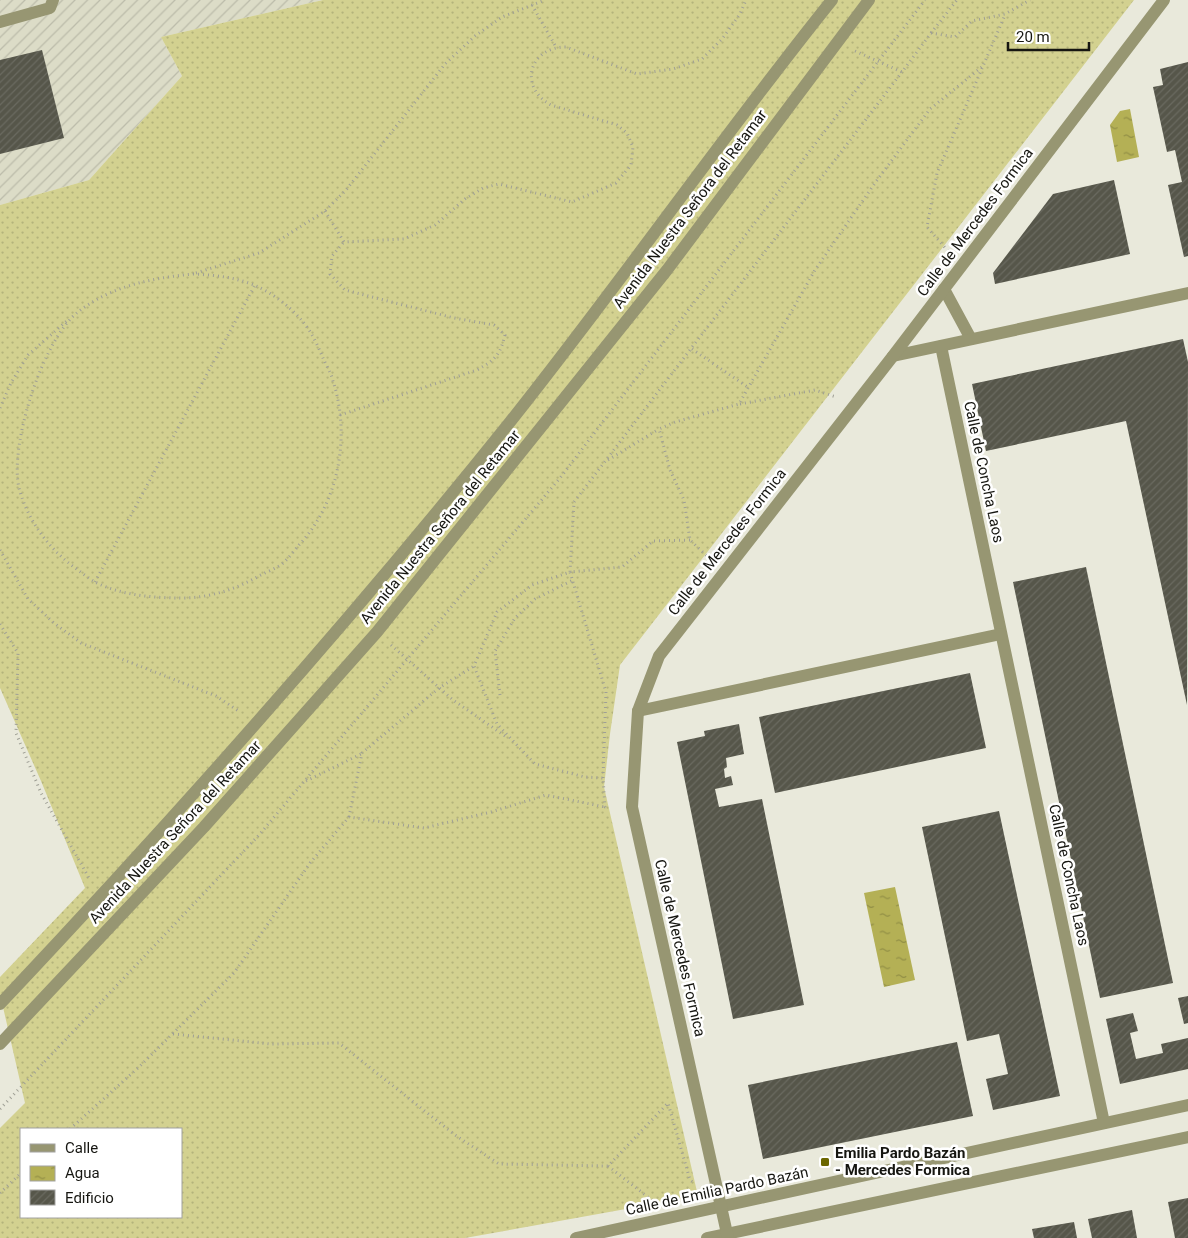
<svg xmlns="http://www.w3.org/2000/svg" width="1188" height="1238" viewBox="0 0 1188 1238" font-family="Roboto,sans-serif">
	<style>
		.industrial { fill: url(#industrial-furrows) }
		.grass { fill: url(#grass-dots); fill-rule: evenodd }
		.water { fill: url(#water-ripples) }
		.building { fill: url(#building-hatch) }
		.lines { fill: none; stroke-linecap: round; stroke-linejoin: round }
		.path { stroke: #9f9f95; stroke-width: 3; stroke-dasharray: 1 4; stroke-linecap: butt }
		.minor { stroke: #979672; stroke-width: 12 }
		.poi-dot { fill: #6c6700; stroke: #fff; stroke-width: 2 }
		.labels { text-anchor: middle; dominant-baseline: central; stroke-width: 5; stroke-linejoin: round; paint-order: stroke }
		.street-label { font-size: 15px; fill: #161611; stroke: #fff }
		.poi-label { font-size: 15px; font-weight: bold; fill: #161611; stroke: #fff; text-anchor: start }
	</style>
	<defs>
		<pattern id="industrial-furrows" width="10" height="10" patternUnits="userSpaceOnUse" patternTransform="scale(1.25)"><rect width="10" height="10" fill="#dcdcc7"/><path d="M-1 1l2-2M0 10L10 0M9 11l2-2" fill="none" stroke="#bcbcaa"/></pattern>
		<pattern id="grass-dots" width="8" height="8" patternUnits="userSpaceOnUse" patternTransform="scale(1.25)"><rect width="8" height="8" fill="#d3d190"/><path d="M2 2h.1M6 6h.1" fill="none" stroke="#b4b37b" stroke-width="1.8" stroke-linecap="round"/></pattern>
		<pattern id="water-ripples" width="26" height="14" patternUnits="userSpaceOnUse" patternTransform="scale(1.25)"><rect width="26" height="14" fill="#b4b055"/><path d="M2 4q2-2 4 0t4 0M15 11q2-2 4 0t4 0" fill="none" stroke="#918e45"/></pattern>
		<pattern id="building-hatch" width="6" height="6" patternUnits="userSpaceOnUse" patternTransform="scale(1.25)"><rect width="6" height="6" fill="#56564a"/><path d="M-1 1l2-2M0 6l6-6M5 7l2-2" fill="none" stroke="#6a6a60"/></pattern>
	</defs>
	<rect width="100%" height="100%" fill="#e9e9db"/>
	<polygon class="industrial" points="0,0 323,0 161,37 182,76 89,180 0,205"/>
	<path class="grass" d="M323,0H1134L620,665L610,734L604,787L698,1196L465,1238H0V1128L25,1103L0,994V977L85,888L41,781L0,688V205L89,180L182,76L161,37ZM21,1129H181V1217H21Z"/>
	<g class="water">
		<polygon points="1130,109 1139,157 1117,162 1110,125 1120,111"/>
		<polygon points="895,887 915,980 884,987 864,893"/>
	</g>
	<g class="building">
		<polygon points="42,50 64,138 0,154 0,60"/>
		<polygon points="1188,62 1188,256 1184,257 1168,185 1182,182 1175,150 1167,152 1153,87 1163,85 1160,69"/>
		<polygon points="1114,180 1130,254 995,284 993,273 1053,194"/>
		<polygon points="1183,339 1188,362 1187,705 1126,421 986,451 972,384"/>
		<polygon points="1086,567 1173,983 1100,998 1013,582"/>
		<polygon points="970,673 986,748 775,793 759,717"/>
		<polygon points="739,724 744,754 726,758 727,767 724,769 725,778 731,776 733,785 715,789 719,807 762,799 804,1005 733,1019 677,742 705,736 704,731"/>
		<polygon points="999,811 1060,1096 993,1110 986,1079 1008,1074 999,1034 967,1041 922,827"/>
		<polygon points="1188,996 1188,1023 1184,1024 1178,998"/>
		<polygon points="1133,1013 1138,1031 1130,1033 1136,1059 1163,1053 1161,1044 1188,1038 1188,1069 1120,1084 1106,1019"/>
		<polygon points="957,1042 973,1116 763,1159 748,1085"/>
		<polygon points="1188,1198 1188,1238 1175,1238 1168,1202"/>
		<polygon points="1132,1210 1137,1238 1092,1238 1088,1219"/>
		<polygon points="1074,1222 1077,1238 1034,1238 1032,1229"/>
	</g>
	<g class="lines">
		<g class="path">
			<polyline points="532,5 556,47"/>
			<polyline points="931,33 957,0"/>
			<polyline points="855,51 902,72 931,33 955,37 972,21 1005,14 1030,0"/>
			<path d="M325,211L344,242L404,239L435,225L465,199L483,188L499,184L572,202L616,183L631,165L633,147L627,133L617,125L551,105C518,87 529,47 566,47L637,74L673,69L702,59L722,39L740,14L746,0"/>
			<polyline points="948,251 927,227 937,173 1005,15"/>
			<polyline points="196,273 259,253 325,211 346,190 445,64 475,36 502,17 545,0"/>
			<path d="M193,274C214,275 234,277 254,285C271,292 291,307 303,322C311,331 318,346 323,358C326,365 331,373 333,381C351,436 339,502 299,545C294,551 288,559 282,564C275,569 266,572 259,576C234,590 209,598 181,598C153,598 120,595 95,582C88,578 81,572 74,567C48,548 27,519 19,488C9,445 43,339 78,312C111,286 152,278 193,274Z"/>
			<polyline points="692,349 749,388"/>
			<polyline points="740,404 815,390 836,397"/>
			<polyline points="0,408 11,383 28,355 69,319"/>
			<path d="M340,415L477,370C495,360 500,355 505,335L494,325L454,318L345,290L330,274L332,256L344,242"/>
			<polyline points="608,460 659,429"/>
			<polyline points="690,540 653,541 622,567 570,572 574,502 902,72"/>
			<polyline points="0,550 28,599 54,623 81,643 216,696 240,712"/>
			<polyline points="710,559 690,540 684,500 670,470 659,429 675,422 739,404 815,270 875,183 930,109 983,66"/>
			<polyline points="95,582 255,285"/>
			<polyline points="0,624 18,653 16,733 41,793 89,878"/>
			<polyline points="391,645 453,700 505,736"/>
			<polyline points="500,695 495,651 515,618 535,599 573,580"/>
			<polyline points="603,778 606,692 570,572 532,585 497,612 474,666 497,724 535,764 585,777 603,778 605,807 607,807"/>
			<polyline points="306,781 361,754"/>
			<polyline points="349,817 362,753 439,688 474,666"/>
			<polyline points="173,1034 271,1044 339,1043 455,1135 499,1164 608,1166 668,1103 690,1180 694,1183"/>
			<polyline points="0,1109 259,835 560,478 925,0"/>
			<polyline points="70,1129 139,1067 234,973 310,863 349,817 424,828 491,812 546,795 605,807"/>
			<polyline points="608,1166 653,1201"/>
			<polyline points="0,1193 21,1173"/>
		</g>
		<g class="minor">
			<polyline points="0,22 50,8 53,0"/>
			<polyline points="944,289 971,339"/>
			<polyline points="941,346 1104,1123"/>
			<polyline points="893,356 1188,293"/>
			<polyline points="638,711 1001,634"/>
			<path d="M0,1004C177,816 349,623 510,422C620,284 721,138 832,0"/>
			<polyline points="0,1044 204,827 377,632 667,270 869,0"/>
			<polyline points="576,1238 1188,1105"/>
			<polyline points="707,1238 1188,1137"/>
			<polyline points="728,1238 632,807 638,711 659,656 893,356 1164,0"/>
		</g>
	</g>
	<rect class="poi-dot" x="820" y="1157" width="10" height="10" rx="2.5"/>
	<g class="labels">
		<g class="street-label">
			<text transform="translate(690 209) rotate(-53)">Avenida Nuestra Señora del Retamar</text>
			<text transform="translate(975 222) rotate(-53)">Calle de Mercedes Formica</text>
			<text transform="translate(984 472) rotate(78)">Calle de Concha Laos</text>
			<text transform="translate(440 527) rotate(-51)">Avenida Nuestra Señora del Retamar</text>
			<text transform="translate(727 542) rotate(-52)">Calle de Mercedes Formica</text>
			<text transform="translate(175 832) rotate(-47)">Avenida Nuestra Señora del Retamar</text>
			<text transform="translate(1069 875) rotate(78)">Calle de Concha Laos</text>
			<text transform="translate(680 948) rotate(77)">Calle de Mercedes Formica</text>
			<text transform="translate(717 1191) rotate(-12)">Calle de Emilia Pardo Bazán</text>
		</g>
		<g class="poi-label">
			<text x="835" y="1153">Emilia Pardo Bazán<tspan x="835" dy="17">- Mercedes Formica</tspan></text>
		</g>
	</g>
	<rect x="20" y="1128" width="162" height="90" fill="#ffffff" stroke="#a2a2a0"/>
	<rect x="30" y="1144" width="25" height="8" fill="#979672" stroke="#a2a2a0"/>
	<text x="65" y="1153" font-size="15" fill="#161611">Calle</text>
	<rect x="30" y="1166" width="25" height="15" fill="url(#water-ripples)" stroke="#a2a2a0"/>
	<text x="65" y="1178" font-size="15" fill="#161611">Agua</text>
	<rect x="30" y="1190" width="25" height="15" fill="url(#building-hatch)" stroke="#a2a2a0"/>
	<text x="65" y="1203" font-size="15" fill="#161611">Edificio</text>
	<path d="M1008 42v8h81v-8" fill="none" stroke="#161611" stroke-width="2.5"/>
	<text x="1016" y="42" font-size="15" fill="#161611" stroke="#ffffff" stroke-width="4" paint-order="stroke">20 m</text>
</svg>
